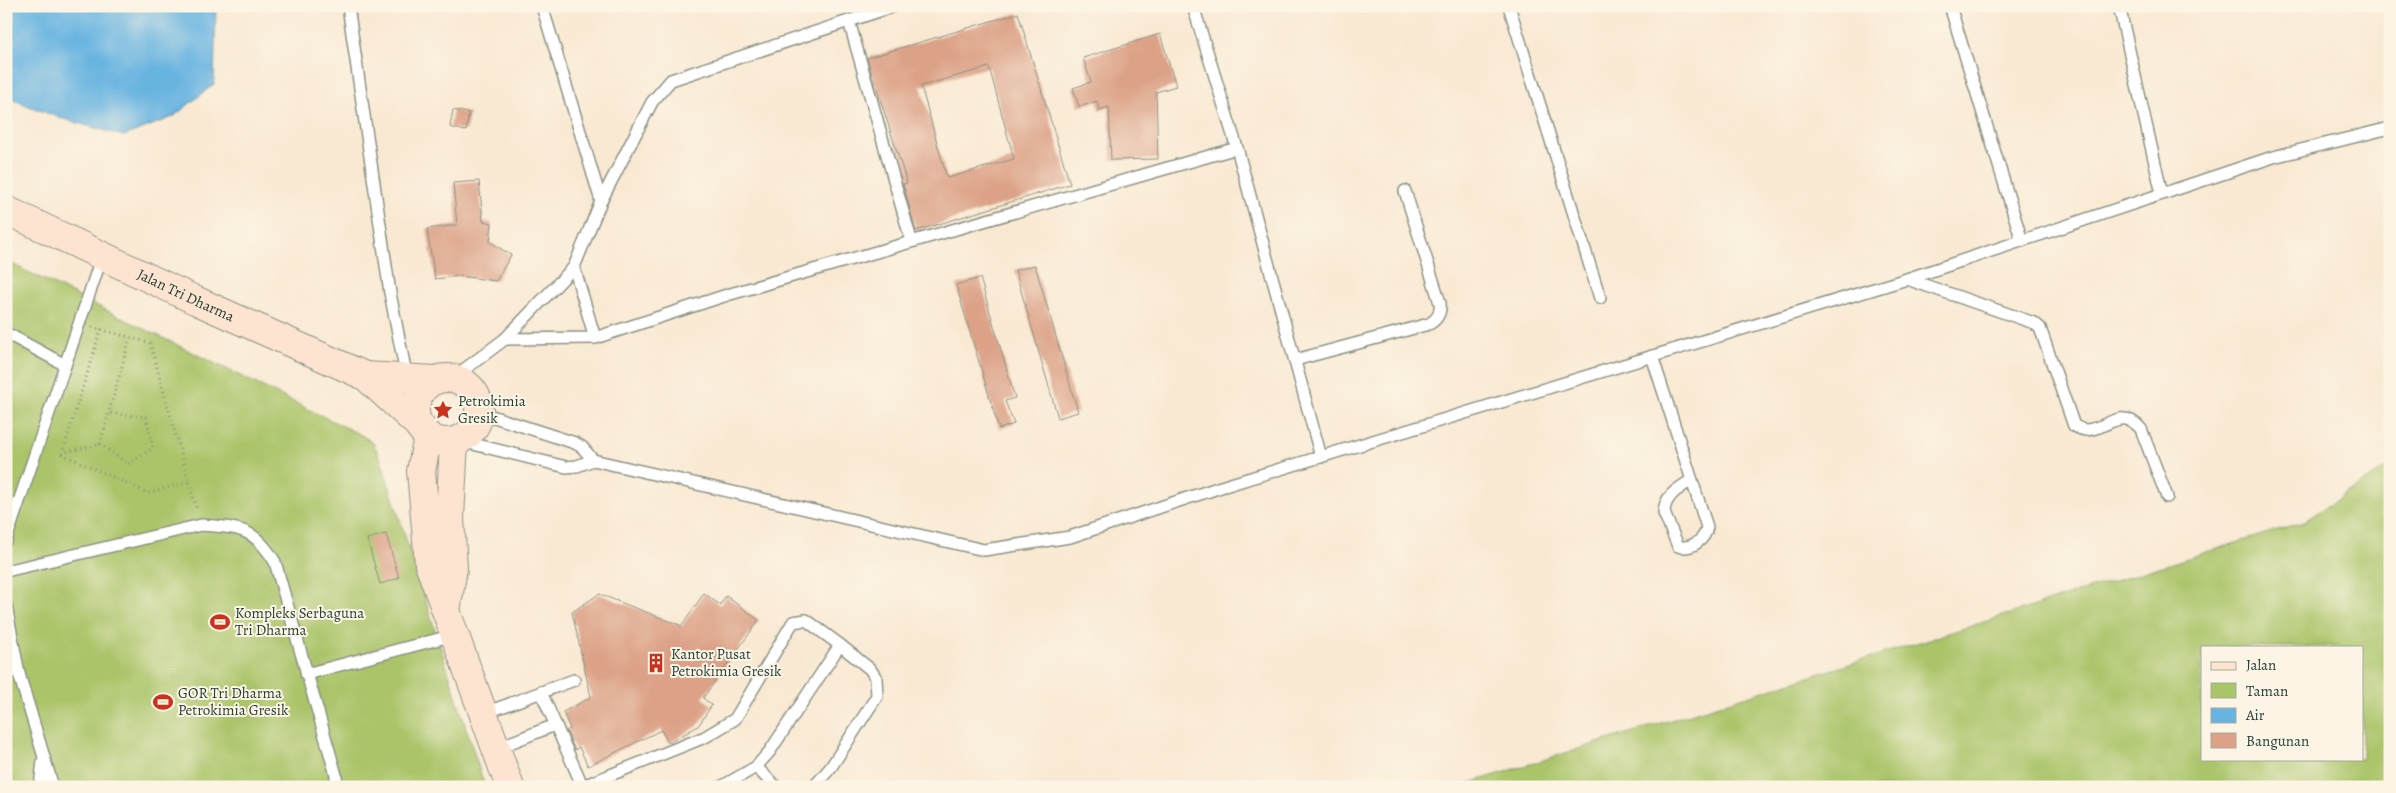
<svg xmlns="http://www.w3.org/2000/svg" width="2396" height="793" viewBox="0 0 2396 793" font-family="Alegreya,serif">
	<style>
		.green { fill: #aac469; stroke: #64804e; fill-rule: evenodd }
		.water { fill: #68b4e1; stroke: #44788a }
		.building { fill: #dca287; fill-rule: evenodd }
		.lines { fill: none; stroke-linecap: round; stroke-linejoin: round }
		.service-casing { stroke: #8c9384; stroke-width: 14 }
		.secondary-casing { stroke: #8c9384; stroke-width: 30 }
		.path { stroke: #8c9384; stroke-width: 3; stroke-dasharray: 1 4; stroke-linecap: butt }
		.service { stroke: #fff; stroke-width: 11 }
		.secondary { stroke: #fde4d1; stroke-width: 28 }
		.labels { text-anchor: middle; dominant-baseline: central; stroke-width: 4; stroke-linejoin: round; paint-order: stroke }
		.street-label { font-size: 15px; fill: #1f3d34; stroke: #fcf5e5 }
		.poi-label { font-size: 15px; fill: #1f3d34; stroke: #fcf5e5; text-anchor: start }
	</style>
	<rect width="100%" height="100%" fill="#fcf5e5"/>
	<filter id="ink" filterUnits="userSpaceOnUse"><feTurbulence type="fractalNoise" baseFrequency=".02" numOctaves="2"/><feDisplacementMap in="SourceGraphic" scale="10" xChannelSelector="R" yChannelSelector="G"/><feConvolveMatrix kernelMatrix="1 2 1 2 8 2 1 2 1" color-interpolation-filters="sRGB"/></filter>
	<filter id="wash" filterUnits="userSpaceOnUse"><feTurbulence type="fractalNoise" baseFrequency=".0096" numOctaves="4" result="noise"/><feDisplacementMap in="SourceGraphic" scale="20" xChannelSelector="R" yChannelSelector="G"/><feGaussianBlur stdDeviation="1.12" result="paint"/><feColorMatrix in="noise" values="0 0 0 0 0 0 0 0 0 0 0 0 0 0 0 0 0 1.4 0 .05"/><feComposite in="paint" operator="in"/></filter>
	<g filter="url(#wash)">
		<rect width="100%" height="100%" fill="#f9e9d3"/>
		<g class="green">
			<polygon points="6,261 363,436 373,443 380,457 485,787 6,787"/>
			<path d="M2390,465V787H1457L2303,522ZM2202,647H2362V759H2202Z"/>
		</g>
		<polygon class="water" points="6,6 216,6 214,84 173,117 124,136 60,118 6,97"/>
		<g id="blocks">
			<g class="building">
				<path d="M1018,13L1070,184L916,231L903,184L907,183L867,58ZM989,67L1014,159L947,178L921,86Z"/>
				<polygon points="1160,34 1176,86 1156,92 1158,159 1111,160 1109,107 1099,110 1097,101 1079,107 1073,88 1091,82 1083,58"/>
				<polygon points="453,110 469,113 466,131 450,127"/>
				<polygon points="479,181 483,221 492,223 490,242 511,255 496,281 459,276 435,279 427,229 457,225 453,183"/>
				<polygon points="1035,265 1078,412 1058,418 1015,270"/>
				<polygon points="980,278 1015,398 1005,401 1014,424 999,429 956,285"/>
				<polygon points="386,534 399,578 380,584 367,539"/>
				<polygon points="704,593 720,605 726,596 759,620 703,698 712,705 698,726 669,743 661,730 588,766 579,747 575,750 566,731 570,729 563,712 591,697 572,612 599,594 682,626"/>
			</g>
		</g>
	</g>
	<g filter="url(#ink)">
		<use href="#blocks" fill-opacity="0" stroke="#8c9384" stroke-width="1"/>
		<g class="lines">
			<defs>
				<g id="service">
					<polyline points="348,6 390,293 407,379"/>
					<polyline points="542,6 601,201"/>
					<polyline points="1509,6 1600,298"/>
					<polyline points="1950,6 2022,241"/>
					<polyline points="2119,6 2162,194"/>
					<polyline points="849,21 911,240"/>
					<polyline points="1237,148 1321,457"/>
					<polyline points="574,267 595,338"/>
					<path d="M1907,279L2034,323L2040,328L2074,426C2077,427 2082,430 2086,430C2108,429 2121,406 2141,429L2167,497"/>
					<polyline points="6,333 65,365"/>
					<polyline points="505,339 595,338 727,295 1237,148 1193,6"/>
					<path d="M1652,356L1707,527C1705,540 1691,550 1678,546L1664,513C1664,496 1679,488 1692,480"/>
					<path d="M1295,360L1429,324C1438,319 1441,313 1440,303L1405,191"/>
					<polyline points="453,378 505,339 574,267 601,201 652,102 671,80 894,6"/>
					<polyline points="479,412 575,443 582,447 593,460"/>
					<polyline points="457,440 566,467 577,466 593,460 984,550 1070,537 1221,487 1907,279 2273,157 2390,128"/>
					<polyline points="6,540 102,256"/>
					<path d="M6,571L201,525C239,528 254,527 275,562L336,775L337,787"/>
					<polyline points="6,606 19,674 53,787"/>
					<polyline points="6,663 19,674"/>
					<polyline points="306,674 454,635"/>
					<polyline points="541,692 583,787"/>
					<polyline points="485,713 574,680"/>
					<polyline points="497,748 555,725"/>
					<polyline points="756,767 776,787"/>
					<polyline points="583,786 705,737 735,719 793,622 806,620 840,645"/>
					<polyline points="40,787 43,761"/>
					<polyline points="721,787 756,767 770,751 840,645 870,669 876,678 877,696 831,767 814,787"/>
				</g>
				<g id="secondary">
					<path id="s1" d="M6,210L197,301L365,376L423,429"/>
					<polyline points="365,376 435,380"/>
					<circle cx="447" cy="410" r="32"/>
					<polyline points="428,437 421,471 429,564 510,787"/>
					<polyline points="446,611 453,568 450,518 454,441"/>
				</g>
			</defs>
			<use href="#service" class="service-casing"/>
			<use href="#secondary" class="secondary-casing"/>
			<g class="path">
				<polyline points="92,327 150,343 197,510"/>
				<polyline points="100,444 128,464 153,448 146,417 109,413"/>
				<polyline points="100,444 130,338"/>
				<polyline points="62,453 100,444"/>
				<polyline points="62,454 148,493 189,482"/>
				<polyline points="62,454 101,329"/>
			</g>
			<use href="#service" class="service"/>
			<use href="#secondary" class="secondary"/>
		</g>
	</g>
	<defs>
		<symbol id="sight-bare" viewBox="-9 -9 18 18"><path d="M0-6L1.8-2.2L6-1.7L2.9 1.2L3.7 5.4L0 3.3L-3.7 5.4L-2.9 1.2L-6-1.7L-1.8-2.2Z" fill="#c8321e" stroke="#fcf5e5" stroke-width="2.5" paint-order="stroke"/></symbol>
		<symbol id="stadium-bare" viewBox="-9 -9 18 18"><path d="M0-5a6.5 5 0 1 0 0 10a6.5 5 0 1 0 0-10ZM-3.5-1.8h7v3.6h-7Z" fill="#c8321e" stroke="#fcf5e5" stroke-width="2.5" paint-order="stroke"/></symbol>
		<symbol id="building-bare" viewBox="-9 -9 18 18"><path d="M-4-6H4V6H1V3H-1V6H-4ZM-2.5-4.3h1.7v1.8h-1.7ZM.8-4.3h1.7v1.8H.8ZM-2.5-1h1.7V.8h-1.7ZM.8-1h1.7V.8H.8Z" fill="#c8321e" stroke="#fcf5e5" stroke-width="2.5" paint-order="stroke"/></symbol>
	</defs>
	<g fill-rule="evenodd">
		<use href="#sight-bare" x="429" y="396" width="28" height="28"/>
		<use href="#stadium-bare" x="206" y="608" width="28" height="28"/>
		<use href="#building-bare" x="642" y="649" width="28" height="28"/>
		<use href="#stadium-bare" x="149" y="688" width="28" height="28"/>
	</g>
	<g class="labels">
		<g class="street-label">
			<text stroke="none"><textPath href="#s1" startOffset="199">Jalan Tri Dharma</textPath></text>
		</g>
		<g class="poi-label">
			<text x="458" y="401">Petrokimia<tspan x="458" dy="17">Gresik</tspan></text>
			<text x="235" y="613">Kompleks Serbaguna<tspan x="235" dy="17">Tri Dharma</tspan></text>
			<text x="671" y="654">Kantor Pusat<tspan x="671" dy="17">Petrokimia Gresik</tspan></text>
			<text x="178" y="693">GOR Tri Dharma<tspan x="178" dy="17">Petrokimia Gresik</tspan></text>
		</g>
	</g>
	<rect width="2396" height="793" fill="none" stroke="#fcf5e5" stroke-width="25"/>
	<rect x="2201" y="646" width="162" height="115" fill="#fcf5e5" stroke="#a4ab9e"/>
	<rect x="2211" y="662" width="25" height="8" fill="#fde4d1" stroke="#a4ab9e"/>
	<text x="2246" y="670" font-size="15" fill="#1f3d34">Jalan</text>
	<rect x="2211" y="683" width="25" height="15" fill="#aac469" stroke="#a4ab9e"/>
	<text x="2246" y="696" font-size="15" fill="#1f3d34">Taman</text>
	<rect x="2211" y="708" width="25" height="15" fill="#68b4e1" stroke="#a4ab9e"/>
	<text x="2246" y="720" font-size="15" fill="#1f3d34">Air</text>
	<rect x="2211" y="733" width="25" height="15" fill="#dca287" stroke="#a4ab9e"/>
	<text x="2246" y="746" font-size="15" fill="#1f3d34">Bangunan</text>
</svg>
